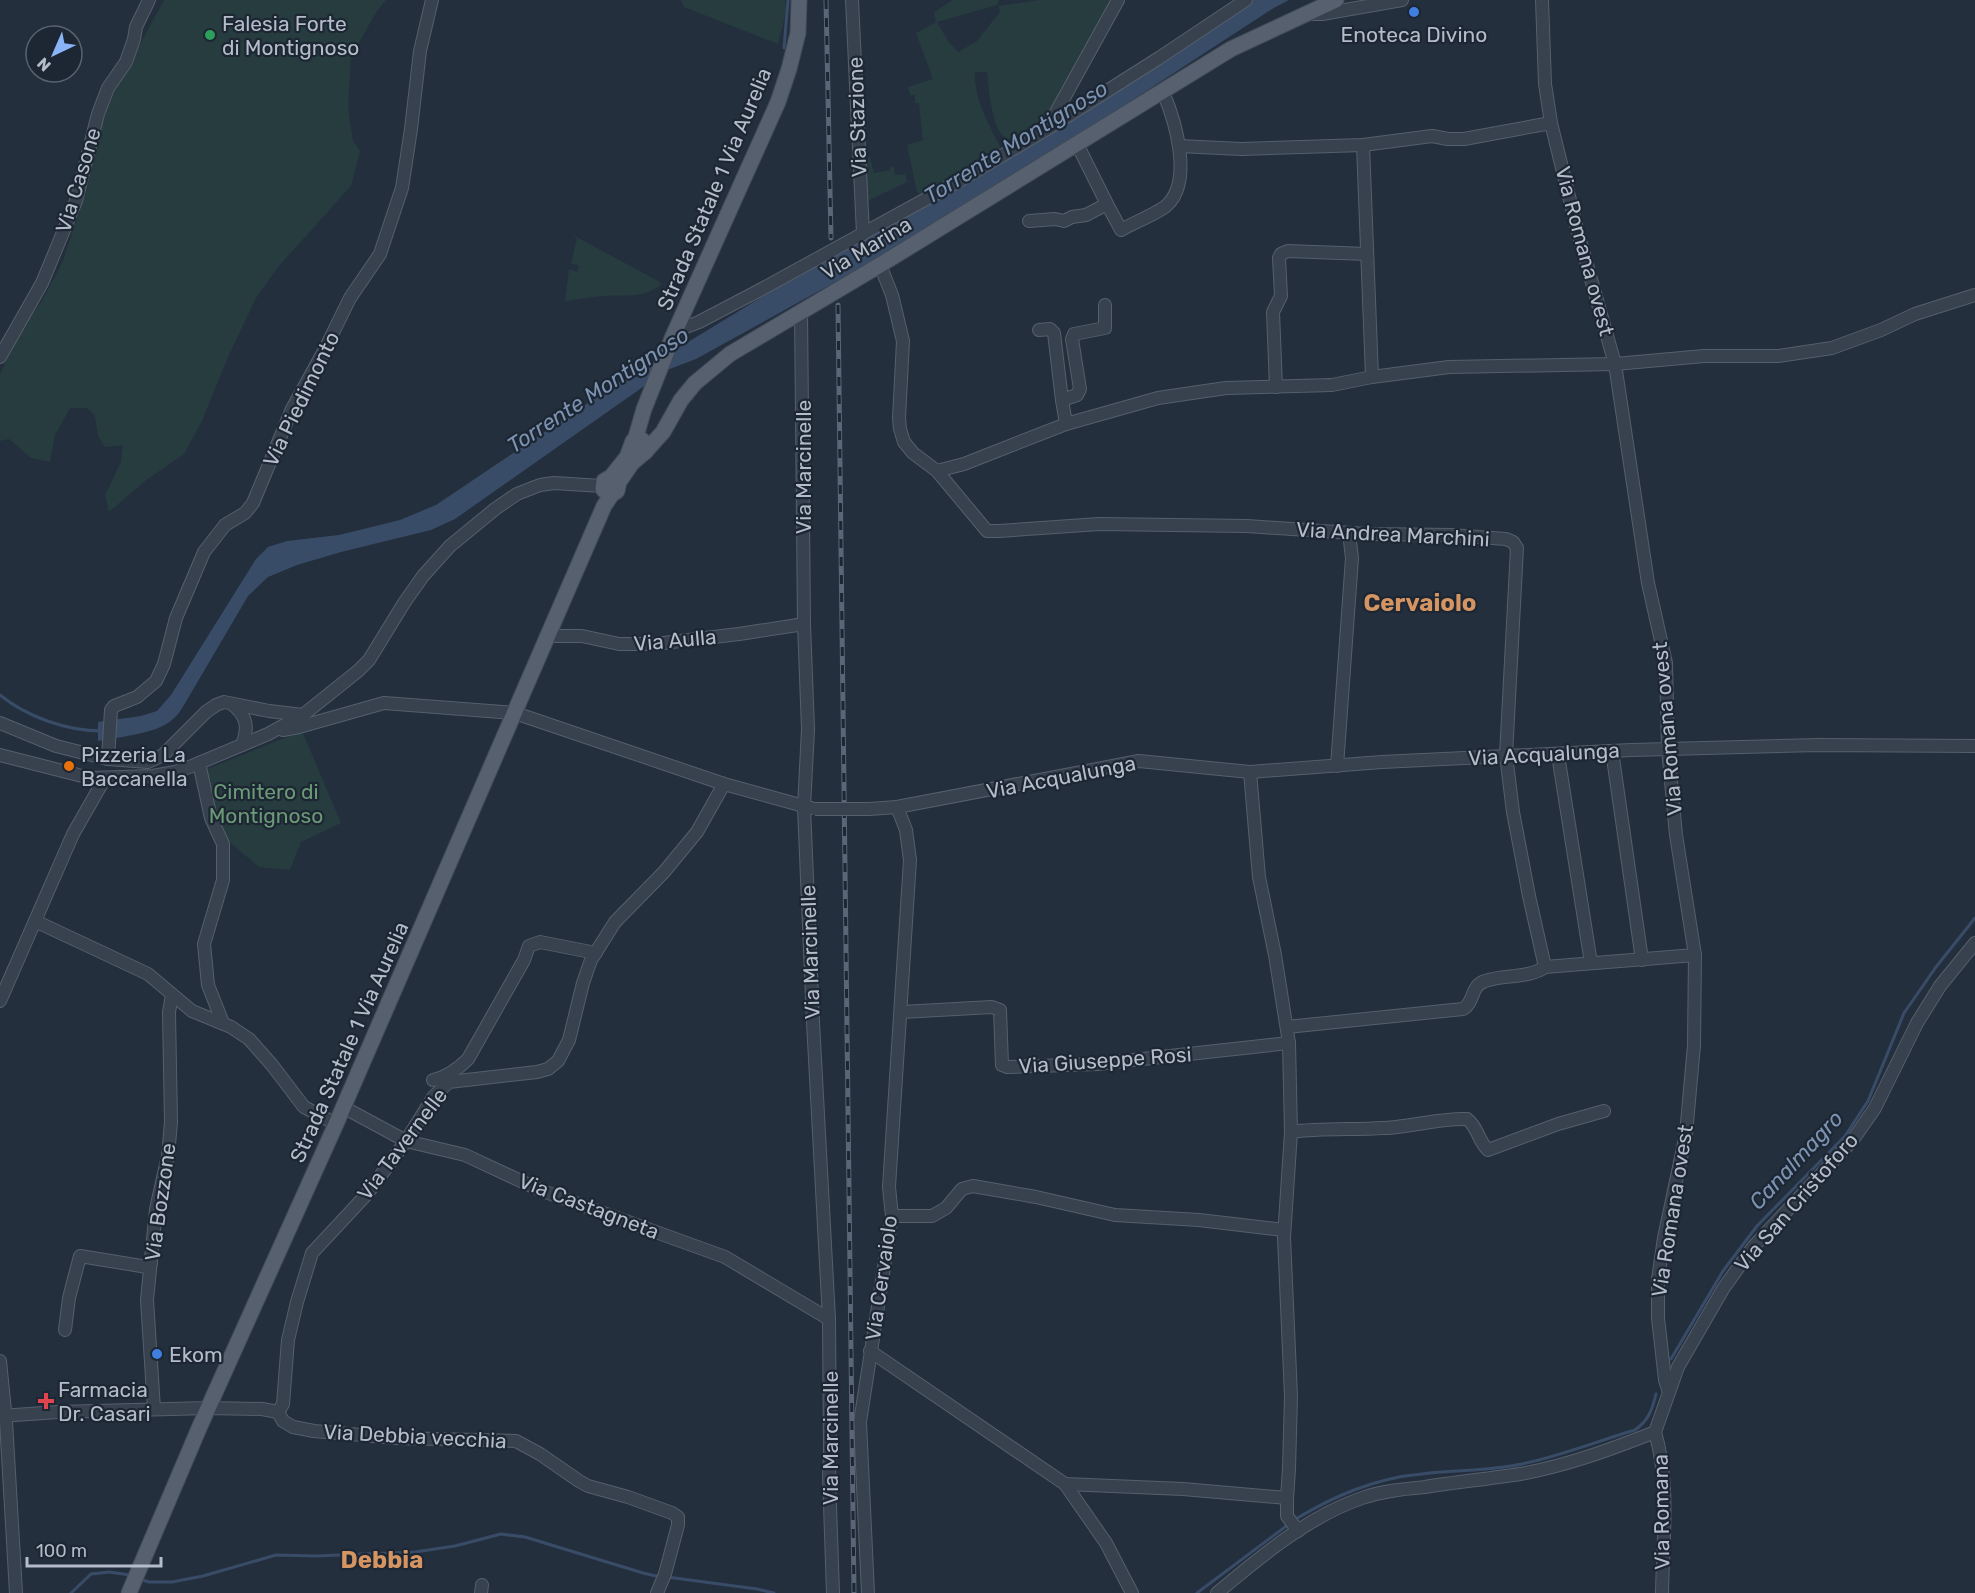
<svg xmlns="http://www.w3.org/2000/svg" width="1975" height="1593" viewBox="0 0 1975 1593" font-family="Rubik,sans-serif">
	<style>
		.green { fill: #263c3f }
		.water { fill: #394c67 }
		.lines { fill: none; stroke-linecap: round; stroke-linejoin: round }
		.stream { stroke: #394c67; stroke-width: 3 }
		.minor-casing { stroke: #565f6c; stroke-width: 14 }
		.major-casing { stroke: #414a57; stroke-width: 17 }
		.minor { stroke: #38414e; stroke-width: 12 }
		.major { stroke: #56606e; stroke-width: 15 }
		.rail-casing { stroke: #5a6575; stroke-width: 5 }
		.rail { stroke: #1d2633; stroke-width: 3; stroke-dasharray: 9; stroke-linecap: butt }
		.minor-bridge-casing { stroke: #565f6c; stroke-width: 14; stroke-linecap: butt }
		.minor-bridge { stroke: #38414e; stroke-width: 12 }
		.shop-dot { fill: #3f7fe0; stroke: #1d2633; stroke-width: 2 }
		.leisure-dot { fill: #2e9e5b; stroke: #1d2633; stroke-width: 2 }
		.food-dot { fill: #e8710a; stroke: #1d2633; stroke-width: 2 }
		.health-dot { fill: #e0444e; stroke: #1d2633; stroke-width: 2 }
		.labels { text-anchor: middle; dominant-baseline: central; stroke-width: 4.5; stroke-linejoin: round; paint-order: stroke }
		.poi-label { font-size: 21px; fill: #b4bcc9; stroke: #1d2633; text-anchor: start }
		.street-label { font-size: 21px; fill: #b4bcc9; stroke: #1d2633 }
		.park-label { font-size: 21px; fill: #6b9a76; stroke: #1d2633 }
		.water-label { font-size: 22px; font-style: italic; fill: #7c92b1; stroke: #1d2633 }
		.quarter-label { font-size: 24px; font-weight: bold; fill: #d59563; stroke: #1d2633 }
	</style>
	<rect width="100%" height="100%" fill="#242f3e"/>
	<g class="green">
		<polygon points="164,0 386,0 375,14 351,57 348,107 353,141 360,151 351,186 278,267 256,298 228,357 202,421 184,454 145,481 109,512 105,495 121,462 123,445 105,447 98,436 95,416 87,408 70,408 55,435 50,462 31,458 9,439 0,441 0,374 24,325 42,301 63,261 87,189 90,165 99,132 112,97 118,85 133,64 137,50"/>
		<polygon points="681,0 785,0 786,12 778,44 684,7"/>
		<path d="M953,0H999L997,5L937,22L948,41L958,52L976,42L1000,12L999,6L1039,0H1111L1043,123C1031,123 1025,133 1015,138C992,148 989,85 987,72H975C974,98 988,123 1000,146L999,149L938,189L923,195L918,193L916,188L907,145L923,140L919,103H915V95H910L908,87L933,79L916,33L936,22L934,12Z"/>
		<polygon points="870,157 874,173 890,170 890,168 894,166 895,175 905,174 907,182 865,202 863,159"/>
		<path d="M573,235L658,281L662,284C640,300 627,294 603,296C590,297 577,299 565,301L569,269L577,272L579,266L571,263L577,239Z"/>
		<polygon points="302,731 341,823 301,842 290,870 259,867 225,838 211,812 205,770"/>
	</g>
	<path class="water" d="M1254,0H1289L1272,9L1085,131L875,260L696,359L667,370L455,519L431,530L341,552L297,565L268,577L248,596L184,705C181,710 177,716 172,720C156,734 118,737 98,741V722L141,716L157,711L171,695L256,559L268,547L287,541L339,535L400,520L436,505L625,378L652,364L767,294L932,203L1112,93Z"/>
	<g class="lines">
		<g class="stream">
			<polyline points="784,48 788,0"/>
			<path d="M0,695C27,717 67,731 102,731"/>
			<polyline points="1671,1359 1723,1271 1757,1226 1845,1136 1868,1101 1904,1013 1936,967 1975,918"/>
			<path d="M1294,1520C1334,1496 1375,1478 1422,1474C1455,1470 1489,1471 1522,1464C1560,1456 1598,1441 1635,1430C1649,1420 1652,1410 1656,1394"/>
			<polyline points="667,1577 757,1589 774,1593"/>
			<polyline points="139,1579 149,1582 172,1582 203,1576 276,1555 316,1556 415,1552 455,1546 501,1534 525,1537 643,1573 660,1577"/>
			<polyline points="71,1593 91,1574 109,1572 130,1575"/>
			<polyline points="1197,1593 1289,1524"/>
		</g>
		<defs>
			<g id="minor">
				<polyline points="852,0 863,234"/>
				<polyline points="1542,0 1545,84 1551,123 1578,233 1615,364 1648,583 1666,663 1668,749 1676,835 1695,955 1694,1045 1686,1134 1664,1238 1658,1279 1658,1318 1665,1380 1669,1392"/>
				<polyline points="1311,14 1322,14 1402,0"/>
				<polyline points="1049,125 1118,0"/>
				<polyline points="1077,144 1107,204"/>
				<polyline points="1363,145 1372,377"/>
				<polyline points="1179,146 1241,149 1363,145 1432,136 1448,139 1464,139 1551,123"/>
				<path d="M1029,221L1055,219L1064,221L1072,217L1086,215L1107,204L1121,230C1133,223 1156,214 1166,206C1194,182 1175,120 1163,92"/>
				<polyline points="880,265 892,295 903,341 899,418 900,429 904,442 913,453 937,471 987,531 999,531 1099,524 1247,526 1366,534 1451,535 1506,539 1513,542 1517,548 1506,755 1513,812 1529,896 1545,967"/>
				<polyline points="801,311 804,624 808,729 804,807 813,1022 829,1319 830,1452 829,1475 833,1593"/>
				<polyline points="1039,330 1050,329 1054,333 1062,400"/>
				<polyline points="676,331 699,322 760,290 957,182 1047,129 1159,58 1246,0"/>
				<polyline points="0,357 42,283 76,201 98,114 108,88 126,62 134,39 136,27 149,0"/>
				<polyline points="1276,387 1273,312 1281,296 1279,258 1281,254 1288,251 1367,254"/>
				<polyline points="1066,424 1062,400 1077,395 1080,389 1072,339 1074,334 1105,328 1105,305"/>
				<polyline points="937,471 964,464 997,451 1066,424 1158,398 1226,388 1332,385 1372,377 1449,367 1615,364 1704,356 1778,356 1832,348 1881,330 1915,314 1975,295"/>
				<polyline points="546,636 582,636 619,644 655,644 739,634 804,624"/>
				<path d="M232,704C247,716 249,727 242,745"/>
				<polyline points="0,723 56,746 108,759 148,762 163,755 206,712 216,705 224,702 269,711 303,715"/>
				<polyline points="283,730 299,727 384,703 515,713 724,784 811,808"/>
				<polyline points="1612,751 1642,960"/>
				<polyline points="0,755 90,778 153,776 175,772 192,766 268,734 303,715 358,671 369,660 404,603 423,576 450,546 495,509 517,494 540,485 554,483 602,486"/>
				<polyline points="1558,755 1591,963"/>
				<polyline points="108,759 111,710 114,706 137,697 156,681 164,664 176,618 204,552 225,525 245,513 253,503 292,409 324,351 350,298 380,254 402,188 411,129 420,51 432,0"/>
				<polyline points="199,763 211,818 223,844 223,880 204,944 208,985 223,1023"/>
				<polyline points="1337,766 1352,558 1349,533"/>
				<polyline points="1250,772 1259,877 1275,955 1289,1043 1291,1132 1284,1237 1291,1396 1289,1469 1287,1498 1287,1516 1298,1531"/>
				<polyline points="869,809 897,807 1139,761 1250,772 1382,762 1631,750 1818,745 1975,746"/>
				<polyline points="35,921 148,974 192,1011 231,1027 249,1039 272,1065 304,1107 336,1124"/>
				<polyline points="0,1001 73,834 105,778"/>
				<polyline points="902,1012 992,1007 1000,1010 1002,1065 1007,1067 1097,1064 1289,1043"/>
				<path d="M1287,1027L1463,1009C1475,1002 1470,986 1485,981C1504,974 1528,979 1545,967L1695,955"/>
				<path d="M433,1080C447,1077 458,1069 468,1059L524,960L529,946L540,942L596,953"/>
				<polyline points="343,1107 406,1141 465,1155 540,1190 725,1257 829,1319"/>
				<path d="M1291,1132C1321,1128 1353,1130 1384,1128C1412,1127 1439,1118 1467,1119C1478,1127 1478,1141 1488,1150L1558,1124L1604,1111"/>
				<polyline points="892,1216 932,1216 946,1208 962,1189 973,1186 1036,1197 1115,1215 1199,1220 1284,1230"/>
				<polyline points="65,1330 69,1298 80,1256 147,1267 151,1263"/>
				<polyline points="870,1351 1065,1484 1106,1543 1132,1593"/>
				<polyline points="0,1361 6,1421 16,1593"/>
				<polyline points="154,1409 147,1300 156,1209 168,1156 171,1122 169,1012 172,995"/>
				<polyline points="278,1412 283,1421 293,1427 314,1431 396,1438 516,1441 540,1454 579,1481 588,1486 628,1497 672,1513 678,1517 678,1525 665,1574 657,1593"/>
				<polyline points="0,1416 58,1412 209,1408 262,1409 278,1412 283,1404 288,1340 297,1302 312,1253 367,1194 406,1141 434,1096 449,1082 537,1072 548,1069 558,1061 569,1040 583,983 591,960 615,922 664,872 697,832 724,784"/>
				<path d="M1655,1432C1670,1483 1663,1540 1662,1593"/>
				<polyline points="1065,1484 1183,1489 1287,1498"/>
				<polyline points="481,1593 482,1585"/>
				<polyline points="868,1593 860,1422 892,1216 889,1187 910,860 906,830 897,807"/>
				<path d="M1217,1593C1260,1557 1307,1517 1362,1498C1382,1491 1404,1489 1425,1487C1456,1482 1488,1479 1520,1474C1566,1466 1612,1449 1655,1432L1678,1367L1723,1289L1753,1247L1852,1141L1875,1108L1917,1023L1940,986L1975,943"/>
			</g>
			<g id="major">
				<path d="M641,439L645,443L646,451L632,463L619,482L617,491C612,495 607,494 603,489L604,481L611,477L627,457L633,441Z"/>
				<polyline points="635,440 644,409 673,336 778,102 789,69 798,33 799,0"/>
				<polyline points="644,453 663,432 681,400 695,383 730,354 880,265 1231,49 1336,0"/>
				<polyline points="129,1593 200,1426 336,1124 604,506 612,494"/>
			</g>
		</defs>
		<use href="#minor" class="minor-casing"/>
		<use href="#major" class="major-casing"/>
		<use href="#minor" class="minor"/>
		<use href="#major" class="major"/>
		<defs>
			<g id="rail">
				<polyline points="826,0 831,238"/>
				<polyline points="838,305 854,1593"/>
			</g>
		</defs>
		<use href="#rail" class="rail-casing"/>
		<use href="#rail" class="rail"/>
		<defs>
			<polyline id="minor-bridge" points="815,809 869,809"/>
		</defs>
		<use href="#minor-bridge" class="minor-bridge-casing"/>
		<use href="#minor-bridge" class="minor-bridge"/>
	</g>
	<g class="shop-dot">
		<circle cx="1414" cy="12" r="6"/>
		<circle cx="157" cy="1354" r="6"/>
	</g>
	<circle class="leisure-dot" cx="210" cy="35" r="6"/>
	<circle class="food-dot" cx="69" cy="766" r="6"/>
	<path class="health-dot" d="M43 1392h6v6h6v6h-6v6h-6v-6h-6v-6h6z"/>
	<g class="labels">
		<g class="poi-label">
			<text x="222" y="23">Falesia Forte<tspan x="222" dy="24">di Montignoso</tspan></text>
			<text x="1414" y="34" text-anchor="middle">Enoteca Divino</text>
			<text x="81" y="754">Pizzeria La<tspan x="81" dy="24">Baccanella</tspan></text>
			<text x="169" y="1354">Ekom</text>
			<text x="58" y="1389">Farmacia<tspan x="58" dy="24">Dr. Casari</tspan></text>
		</g>
		<g class="street-label">
			<text transform="translate(857 117) rotate(-92)">Via Stazione</text>
			<text transform="translate(78 180) rotate(-73)">Via Casone</text>
			<text transform="translate(714 189) rotate(-67)">Strada Statale 1 Via Aurelia</text>
			<text transform="translate(866 248) rotate(-31)">Via Marina</text>
			<text transform="translate(1585 251) rotate(75)">Via Romana ovest</text>
			<text transform="translate(301 399) rotate(-64)">Via Piedimonto</text>
			<text transform="translate(803 467) rotate(-90)">Via Marcinelle</text>
			<text transform="translate(1393 534) rotate(3)">Via Andrea Marchini</text>
			<text transform="translate(675 640) rotate(-5)">Via Aulla</text>
			<text transform="translate(1667 729) rotate(-95)">Via Romana ovest</text>
			<text transform="translate(1544 754) rotate(-3)">Via Acqualunga</text>
			<text transform="translate(1061 777) rotate(-11)">Via Acqualunga</text>
			<text transform="translate(810 952) rotate(-92)">Via Marcinelle</text>
			<text transform="translate(349 1042) rotate(-66)">Strada Statale 1 Via Aurelia</text>
			<text transform="translate(1105 1060) rotate(-4)">Via Giuseppe Rosi</text>
			<text transform="translate(402 1144) rotate(-53)">Via Tavernelle</text>
			<text transform="translate(160 1202) rotate(-82)">Via Bozzone</text>
			<text transform="translate(1796 1202) rotate(-49)">Via San Cristoforo</text>
			<text transform="translate(589 1206) rotate(21)">Via Castagneta</text>
			<text transform="translate(1672 1211) rotate(-81)">Via Romana ovest</text>
			<text transform="translate(881 1278) rotate(-82)">Via Cervaiolo</text>
			<text transform="translate(415 1436) rotate(3)">Via Debbia vecchia</text>
			<text transform="translate(830 1438) rotate(-90)">Via Marcinelle</text>
			<text transform="translate(1661 1512) rotate(-91)">Via Romana</text>
		</g>
		<g class="park-label">
			<text x="266" y="791">Cimitero di<tspan x="266" dy="24">Montignoso</tspan></text>
		</g>
		<g class="water-label">
			<text transform="translate(1016 142) rotate(-32)">Torrente Montignoso</text>
			<text transform="translate(598 390) rotate(-33)">Torrente Montignoso</text>
			<text transform="translate(1796 1160) rotate(-47)">Canalmagro</text>
		</g>
		<g class="quarter-label">
			<text x="1420" y="603">Cervaiolo</text>
			<text x="382" y="1560">Debbia</text>
		</g>
	</g>
	<g transform="translate(54 54) rotate(224)"><circle r="28" fill="#1d2633" stroke="#59626f" stroke-width="1.5"/>
	<path d="M0-4.5L10 22L0 15L-10 22Z" fill="#8ab4f8"/>
	<text y="-9" font-size="16" font-weight="bold" text-anchor="middle" fill="#b4bcc9">N</text>
	</g>
	<path d="M27 1557v9h134v-9" fill="none" stroke="#b4bcc9" stroke-width="3"/>
	<text x="36" y="1557" font-size="18" fill="#b4bcc9" stroke="#1d2633" stroke-width="4.5" paint-order="stroke">100 m</text>
</svg>
